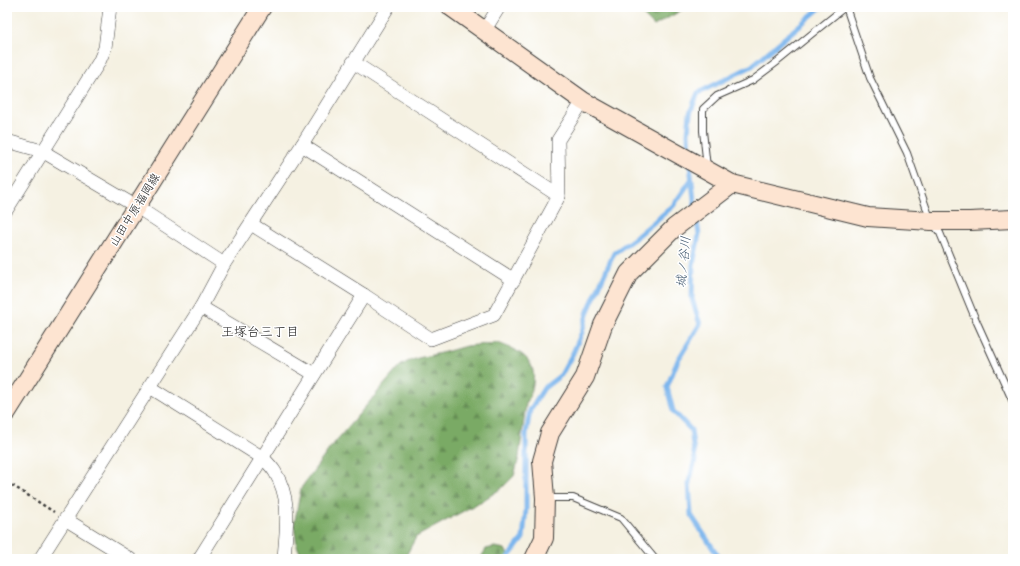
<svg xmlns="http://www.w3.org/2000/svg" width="1020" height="566" viewBox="0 0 1020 566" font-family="Kalam,'Klee One',sans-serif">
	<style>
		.forest { fill: url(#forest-firs); stroke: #4b6340 }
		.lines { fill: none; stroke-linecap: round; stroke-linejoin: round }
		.stream { stroke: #7db6ed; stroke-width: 5 }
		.lane-casing { stroke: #3d3c3a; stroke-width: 8 }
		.street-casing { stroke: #3d3c3a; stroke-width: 14 }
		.secondary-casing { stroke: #3d3c3a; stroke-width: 20 }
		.path { stroke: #3d3c3a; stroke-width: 2.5; stroke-dasharray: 3 3; stroke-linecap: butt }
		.lane { stroke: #fff; stroke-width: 6 }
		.street { stroke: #fff; stroke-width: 13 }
		.secondary { stroke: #fde4d1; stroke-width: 18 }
		.labels { text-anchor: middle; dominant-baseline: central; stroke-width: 3; stroke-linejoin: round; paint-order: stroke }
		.street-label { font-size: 12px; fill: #1c1c1c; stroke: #fff }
		.water-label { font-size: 13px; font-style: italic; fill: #435a70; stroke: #fff }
		.neighbourhood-label { font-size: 13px; fill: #1c1c1c; stroke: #fff }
	</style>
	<defs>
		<pattern id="forest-firs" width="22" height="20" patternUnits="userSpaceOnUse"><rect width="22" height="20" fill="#7aaa65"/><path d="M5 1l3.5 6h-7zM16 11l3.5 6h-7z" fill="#638a52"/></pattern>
	</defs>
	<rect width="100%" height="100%" fill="#fff"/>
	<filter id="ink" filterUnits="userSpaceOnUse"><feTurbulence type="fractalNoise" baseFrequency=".025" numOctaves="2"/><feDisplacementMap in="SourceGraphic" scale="8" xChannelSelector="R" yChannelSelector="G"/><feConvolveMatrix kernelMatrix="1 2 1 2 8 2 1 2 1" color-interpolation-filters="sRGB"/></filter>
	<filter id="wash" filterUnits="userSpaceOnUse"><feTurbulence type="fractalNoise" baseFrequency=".012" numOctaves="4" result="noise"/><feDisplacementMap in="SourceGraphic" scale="16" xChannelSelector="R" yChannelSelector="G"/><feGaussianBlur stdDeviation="0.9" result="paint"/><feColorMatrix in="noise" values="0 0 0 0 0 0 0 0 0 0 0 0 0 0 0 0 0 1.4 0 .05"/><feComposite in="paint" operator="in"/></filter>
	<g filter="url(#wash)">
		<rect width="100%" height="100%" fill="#f5f1e2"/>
		<g class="forest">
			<polygon points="635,7 687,7 654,26"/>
			<path d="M498,343C519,351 537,358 533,384C532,391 530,397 526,404L519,457L514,476L502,488L482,501L416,537L407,554L406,559H303L297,546L294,525L301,488L330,448L400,366L407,362L418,358L445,352L466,346Z"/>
			<polygon points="495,547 505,549 510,559 480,559 486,549"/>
		</g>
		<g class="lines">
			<g class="stream">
				<polyline points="689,157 688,133 690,113 698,93 752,66 821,7"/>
				<polyline points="690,165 695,208"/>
				<polyline points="696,216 699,234 693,265 692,299 700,324 678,360 667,387 673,411 691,430 695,460 689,482 691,515 720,559"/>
				<polyline points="507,559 523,538 526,509 526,434 530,410 544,388 561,375 573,353 582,332 588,311 614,253 635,238 673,206 691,180"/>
			</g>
		</g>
	</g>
	<g filter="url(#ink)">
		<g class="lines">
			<defs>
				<g id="lane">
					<polyline points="846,7 870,78 907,153 931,221 940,233 975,318 1013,402"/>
					<polyline points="707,167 703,131 703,109 717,96 753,80 777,62 845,7"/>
					<polyline points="546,498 573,498 621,518 655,559"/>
				</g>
				<g id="street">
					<polyline points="484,31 499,7"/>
					<polyline points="353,62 559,196"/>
					<polyline points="7,141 42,151 137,207 224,264"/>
					<polyline points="302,145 514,280"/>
					<polyline points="7,209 99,62 105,48 110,7"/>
					<polyline points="251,224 364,295"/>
					<polyline points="201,307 314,374"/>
					<path d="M150,387L263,458C267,462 272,467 275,472C292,501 286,527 284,559"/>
					<polyline points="65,519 130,559"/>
					<polyline points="40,559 201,307 224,264 302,145 388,7"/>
					<polyline points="199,559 364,295 431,339 494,315 559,196 558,140 583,101"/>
				</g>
				<g id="secondary">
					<polyline points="451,7 583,101 732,184 868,217 931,221 970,221 1013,219"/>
					<polyline points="7,412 262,7"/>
					<polyline points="534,559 544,538 545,498 542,461 550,433 585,377 603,325 629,273 674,228 732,184"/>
				</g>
			</defs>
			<use href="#lane" class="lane-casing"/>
			<use href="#street" class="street-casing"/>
			<use href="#secondary" class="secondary-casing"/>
			<polyline class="path" points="7,482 54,512"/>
			<use href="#lane" class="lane"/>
			<use href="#street" class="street"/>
			<use href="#secondary" class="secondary"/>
		</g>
	</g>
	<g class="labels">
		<g class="street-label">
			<text transform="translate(135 210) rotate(-58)">山田中原福岡線</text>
		</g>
		<g class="water-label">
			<text transform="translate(684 262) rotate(-84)">城ノ谷川</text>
		</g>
		<g class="neighbourhood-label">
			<text x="260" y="332">王塚台三丁目</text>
		</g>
	</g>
	<rect width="1020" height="566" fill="none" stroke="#fff" stroke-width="24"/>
</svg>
